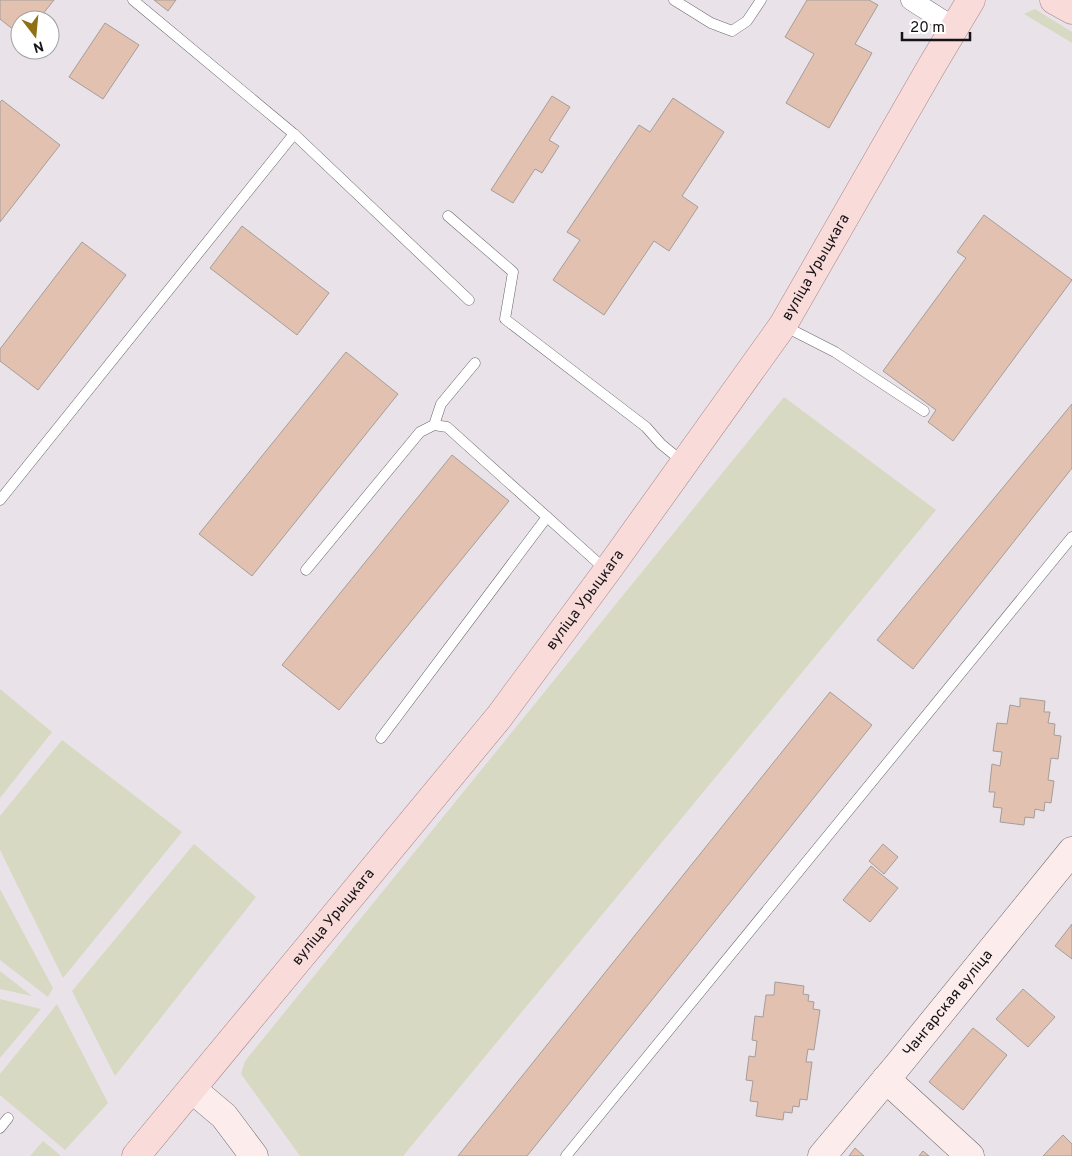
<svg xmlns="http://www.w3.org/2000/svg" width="1072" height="1156" viewBox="0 0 1072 1156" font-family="Overpass,sans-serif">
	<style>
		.green { fill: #d7d9c2 }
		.building { fill: #e3c1b0; stroke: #a59d99 }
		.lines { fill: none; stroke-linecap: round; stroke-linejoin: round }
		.lane-casing { stroke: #6c676c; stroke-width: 11 }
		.street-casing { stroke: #6c676c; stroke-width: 21 }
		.secondary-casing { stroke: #6c676c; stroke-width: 29 }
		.primary-casing { stroke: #a78585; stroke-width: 29 }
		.lane { stroke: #fff; stroke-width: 10 }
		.street { stroke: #fff; stroke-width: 20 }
		.secondary { stroke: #fcedec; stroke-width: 28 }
		.primary { stroke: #f9dbda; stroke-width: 28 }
		.labels { text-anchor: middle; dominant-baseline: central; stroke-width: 5; stroke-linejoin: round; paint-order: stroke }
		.street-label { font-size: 15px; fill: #151315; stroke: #fff }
	</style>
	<rect width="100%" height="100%" fill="#e9e3e9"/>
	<g class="green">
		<polygon points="1035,9 1072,32 1072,43 1024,14"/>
		<polygon points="784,397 936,510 403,1156 300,1156 241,1074 245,1061"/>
		<polygon points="0,689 52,732 0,798"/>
		<polygon points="62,740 182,832 63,978 0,850 0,816"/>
		<polygon points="194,844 256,897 115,1076 72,991"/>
		<polygon points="0,889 53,988 48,997 0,960"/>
		<polygon points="0,971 32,996 0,989"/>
		<polygon points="0,999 41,1009 0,1058"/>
		<polygon points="57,1004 108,1103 65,1150 0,1095 0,1074"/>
		<polygon points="43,1141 60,1155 60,1156 30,1156"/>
	</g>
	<g class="building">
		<polygon points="0,0 54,0 38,20 20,20 20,35 0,19"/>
		<polygon points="154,0 176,0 168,11"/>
		<polygon points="807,0 869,0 878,5 855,44 872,53 829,128 786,103 814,54 785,37"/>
		<polygon points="105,23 139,45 103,99 69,77"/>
		<polygon points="552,96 570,107 549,140 559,146 542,173 535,169 513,203 491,190"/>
		<polygon points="673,98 724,132 682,196 698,207 669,251 654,241 604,315 553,280 580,240 567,232 639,125 650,132"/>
		<polygon points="2,100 60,145 0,222 0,102"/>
		<polygon points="984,215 1072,280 953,441 928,422 936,410 883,371 966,258 957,252"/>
		<polygon points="242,226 329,293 297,335 210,268"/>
		<polygon points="82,242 126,275 38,390 0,361 0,349"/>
		<polygon points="346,352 398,394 252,576 199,534"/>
		<polygon points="1072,404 1072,468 913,669 877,640"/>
		<polygon points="452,455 509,501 339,710 282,665"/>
		<polygon points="830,692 872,725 527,1156 458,1156"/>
		<polygon points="1020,698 1045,701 1044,712 1050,712 1048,723 1055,724 1054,735 1061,736 1058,759 1051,758 1048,780 1054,781 1051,803 1045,802 1044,811 1035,809 1034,818 1025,817 1024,825 1000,822 1002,808 993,807 995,792 989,792 992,764 1000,766 1002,752 993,751 997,723 1007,724 1010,705 1020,707"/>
		<polygon points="883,844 898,857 884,874 869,861"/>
		<polygon points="871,866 898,888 870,922 843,900"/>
		<polygon points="1072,924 1072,959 1055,946"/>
		<polygon points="775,982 804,986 803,994 809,995 808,1001 814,1002 813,1009 820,1010 814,1050 808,1049 806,1062 812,1062 807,1100 800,1099 799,1107 793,1106 792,1113 784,1112 783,1120 756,1116 758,1102 750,1101 753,1081 746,1080 749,1056 755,1057 757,1041 752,1040 755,1016 763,1017 766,995 774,995"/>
		<polygon points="1023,989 1055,1017 1028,1047 996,1019"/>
		<polygon points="973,1028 1007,1055 963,1110 929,1082"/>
		<polygon points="1063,1135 1072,1144 1072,1156 1043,1156"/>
		<polygon points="855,1148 864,1156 849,1156"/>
		<polygon points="923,1151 929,1156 919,1156"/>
	</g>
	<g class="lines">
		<defs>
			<g id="lane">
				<polyline points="133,0 294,134 469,300"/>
				<polyline points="674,0 711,23 732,31 747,21 761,0"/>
				<polyline points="448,216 513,272 505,319 646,427 661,444 683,462"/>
				<polyline points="784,326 835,352 924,411"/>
				<polyline points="434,425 441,404 475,363"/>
				<polyline points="0,500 294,134"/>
				<polyline points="306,570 420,432 434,425 447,427 606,570"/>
				<polyline points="381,738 547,517"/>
				<polyline points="0,1128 8,1118"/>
				<polyline points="566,1156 1072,537"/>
			</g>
			<polyline id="street" points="911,0 955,28"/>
			<g id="secondary">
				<polyline points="886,1079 970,1156"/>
				<polyline points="192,1089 224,1116 254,1156"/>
				<path id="s1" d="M822,1156L898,1065L1072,851"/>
			</g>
			<g id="primary">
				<polyline points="1054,0 1072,10"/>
				<path id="s2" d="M136,1156L499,717L607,571L783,325L931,67L971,0"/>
			</g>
		</defs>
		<use href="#lane" class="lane-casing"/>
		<use href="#street" class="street-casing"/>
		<use href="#secondary" class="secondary-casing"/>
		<use href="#primary" class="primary-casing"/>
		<use href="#lane" class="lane"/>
		<use href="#street" class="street"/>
		<use href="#secondary" class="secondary"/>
		<use href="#primary" class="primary"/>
	</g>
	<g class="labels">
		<g class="street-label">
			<text stroke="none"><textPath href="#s2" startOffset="1120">вуліца Урыцкага</textPath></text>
			<text stroke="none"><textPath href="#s2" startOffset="715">вуліца Урыцкага</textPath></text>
			<text stroke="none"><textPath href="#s2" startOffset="310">вуліца Урыцкага</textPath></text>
			<text stroke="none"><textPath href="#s1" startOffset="198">Чангарская вуліца</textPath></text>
		</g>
	</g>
	<g transform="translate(35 35) rotate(164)"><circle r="24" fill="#ffffff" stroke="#a1a1a1"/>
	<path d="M0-4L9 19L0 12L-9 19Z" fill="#8f7015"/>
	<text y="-8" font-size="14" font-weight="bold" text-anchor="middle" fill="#151315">N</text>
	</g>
	<path d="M902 32v8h68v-8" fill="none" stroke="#151315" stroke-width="2.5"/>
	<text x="910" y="32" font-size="15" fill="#151315" stroke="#ffffff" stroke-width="4" paint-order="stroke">20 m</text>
</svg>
